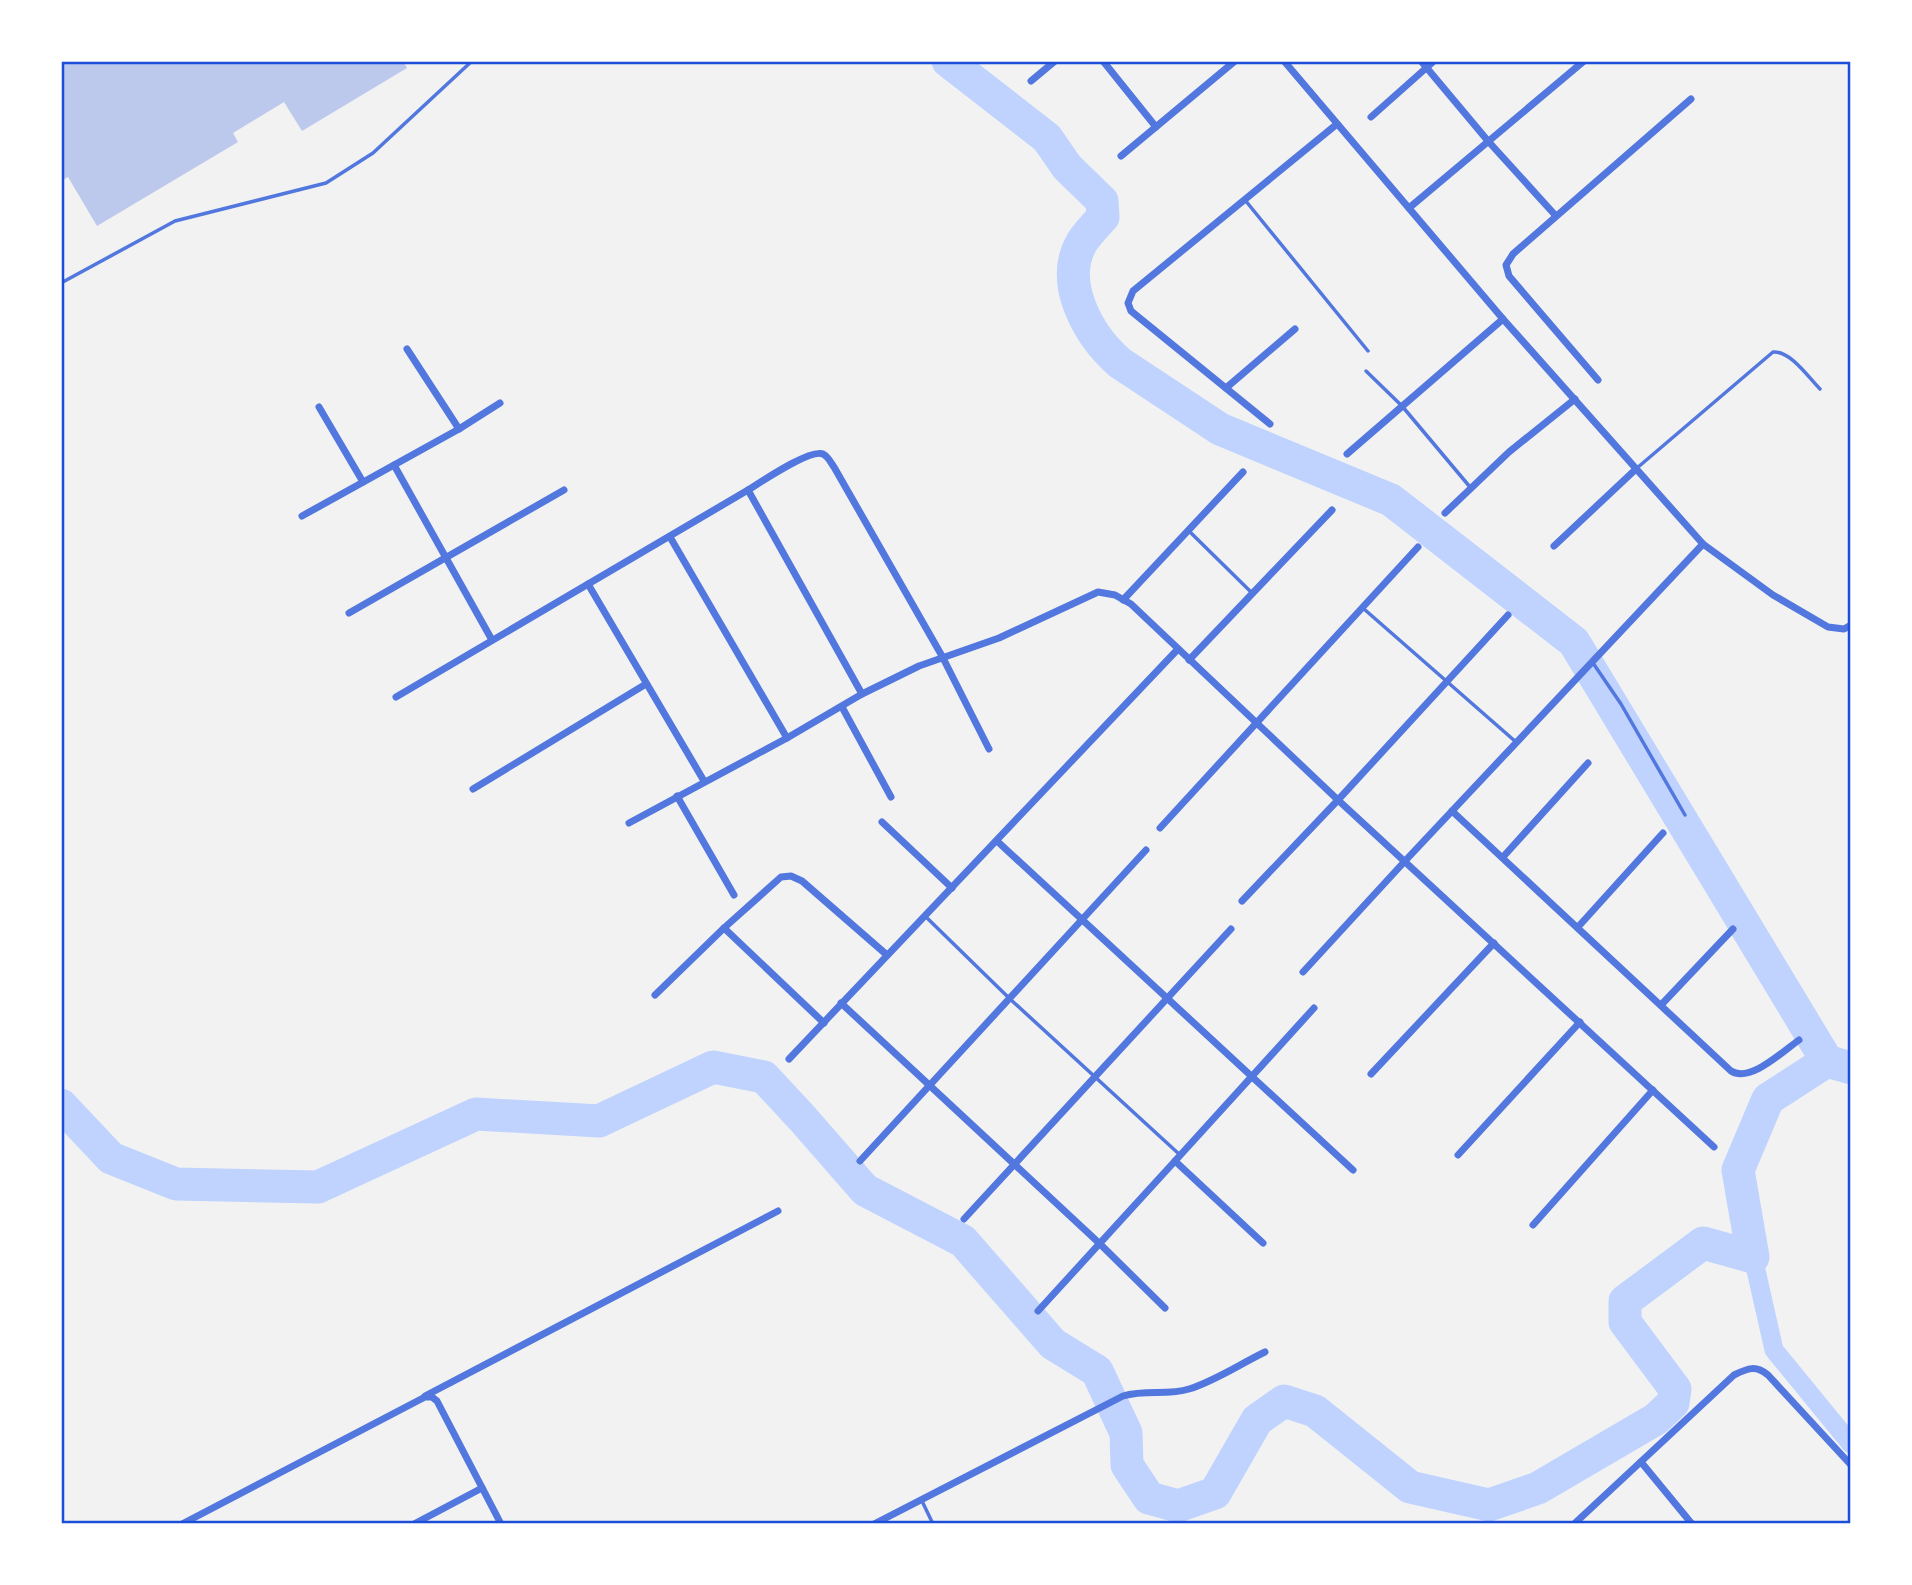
<svg xmlns="http://www.w3.org/2000/svg" width="1912" height="1585" viewBox="0 0 1912 1585" font-family="Mulish,sans-serif">
	<style>
		.lines { fill: none; stroke-linecap: round; stroke-linejoin: round }
		.canal { stroke: #bfd3fe; stroke-width: 19 }
		.river { stroke: #bfd3fe; stroke-width: 33 }
		.building { fill: #bdc9ec }
		.service { stroke: #5277de; stroke-width: 3.5 }
		.minor { stroke: #5277de; stroke-width: 7 }
		.neatline { fill: none; stroke: #1d4ed8; stroke-width: 2.5 }
	</style>
	<rect width="100%" height="100%" fill="#f2f2f2"/>
	<g class="lines">
		<polyline class="canal" points="1753,1257 1774,1350 1851,1444"/>
		<g class="river">
			<path d="M948,61L1047,138L1067,167L1102,201L1103,217C1096,225 1087,234 1082,242C1058,283 1089,336 1120,363L1220,429L1391,500L1574,642L1827,1061L1851,1068"/>
			<polyline points="61,1105 111,1158 176,1184 318,1187 476,1114 599,1121 713,1067 764,1077 803,1119 865,1190 963,1241 1053,1344 1097,1371 1126,1433 1127,1465 1149,1498 1178,1506 1215,1493 1257,1420 1284,1401 1315,1411 1410,1487 1489,1505 1538,1488 1656,1419 1673,1403 1675,1389 1625,1322 1625,1301 1703,1243 1753,1257 1738,1170 1768,1099 1827,1061"/>
		</g>
	</g>
	<polygon class="building" points="61,61 403,61 407,68 302,131 284,102 233,133 238,142 97,226 68,177 61,181"/>
	<g class="lines">
		<g class="service">
			<polyline points="1245,200 1368,351"/>
			<polyline points="61,283 175,221 326,183 373,153 472,61"/>
			<polyline points="1366,371 1402,406 1470,487"/>
			<path d="M1637,468L1773,352C1791,351 1808,377 1820,389"/>
			<polyline points="1189,531 1251,592"/>
			<polyline points="1364,609 1516,742"/>
			<polyline points="1593,663 1621,704 1685,815"/>
			<polyline points="925,916 1009,998 1179,1154"/>
			<polyline points="922,1501 933,1524"/>
		</g>
		<g class="minor">
			<polyline points="1103,61 1156,127"/>
			<polyline points="1284,61 1503,319 1703,544 1773,595 1828,627 1844,629 1851,625"/>
			<polyline points="1421,61 1488,141 1556,216"/>
			<polyline points="1031,81 1055,61"/>
			<polyline points="1371,117 1434,61"/>
			<polyline points="1121,156 1235,61"/>
			<polyline points="1409,208 1584,61"/>
			<polyline points="407,349 459,429"/>
			<polyline points="1598,380 1509,276 1506,265 1513,254 1691,99"/>
			<polyline points="1226,388 1295,329"/>
			<polyline points="319,407 363,482"/>
			<polyline points="1270,424 1131,311 1128,303 1133,291 1337,124"/>
			<polyline points="1347,454 1503,319"/>
			<polyline points="394,465 492,640"/>
			<polyline points="748,490 862,694"/>
			<polyline points="1445,513 1509,452 1575,399"/>
			<polyline points="302,516 459,429 500,403"/>
			<polyline points="670,537 787,738"/>
			<polyline points="1554,546 1636,469"/>
			<polyline points="588,584 704,781"/>
			<polyline points="1123,600 1243,472"/>
			<polyline points="349,613 564,490"/>
			<polyline points="1189,660 1332,510"/>
			<path d="M396,697L748,490C761,482 811,448 823,454C828,456 831,463 834,467L942,656L989,749"/>
			<polyline points="842,707 891,797"/>
			<polyline points="473,789 646,684"/>
			<polyline points="677,796 734,895"/>
			<path d="M1452,811L1731,1071C1750,1083 1782,1052 1799,1040"/>
			<polyline points="882,822 952,888"/>
			<polyline points="629,823 787,738 862,694 919,666 999,638 1098,592 1115,595 1131,604 1338,800 1714,1147"/>
			<polyline points="1160,828 1418,547"/>
			<polyline points="997,841 1353,1170"/>
			<polyline points="1503,857 1588,763"/>
			<polyline points="1242,901 1338,800 1508,615"/>
			<polyline points="1578,927 1663,833"/>
			<polyline points="724,928 824,1023"/>
			<polyline points="1303,972 1405,861 1703,544"/>
			<polyline points="655,995 724,928 781,877 791,876 802,881 887,955"/>
			<polyline points="841,1003 1099,1243 1165,1308"/>
			<polyline points="1662,1004 1733,929"/>
			<polyline points="789,1059 1178,649"/>
			<polyline points="1371,1074 1494,943"/>
			<polyline points="1458,1155 1580,1022"/>
			<polyline points="860,1161 1146,850"/>
			<polyline points="1175,1161 1314,1008"/>
			<polyline points="964,1219 1231,929"/>
			<polyline points="1533,1225 1653,1090"/>
			<polyline points="1038,1311 1175,1161 1263,1243"/>
			<polyline points="425,1396 778,1211"/>
			<polyline points="1641,1462 1692,1524"/>
			<polyline points="182,1524 425,1397 432,1397 437,1401 501,1524"/>
			<polyline points="414,1524 482,1488"/>
			<path d="M874,1524L1123,1396C1146,1389 1168,1396 1189,1389C1215,1381 1240,1364 1265,1352"/>
			<path d="M1574,1524L1734,1375C1748,1368 1756,1365 1768,1375L1851,1465"/>
		</g>
	</g>
	<rect width="1912" height="1585" fill="none" stroke="#ffffff" stroke-width="126"/>
	<rect x="63" y="63" width="1786" height="1459" class="neatline"/>
</svg>
